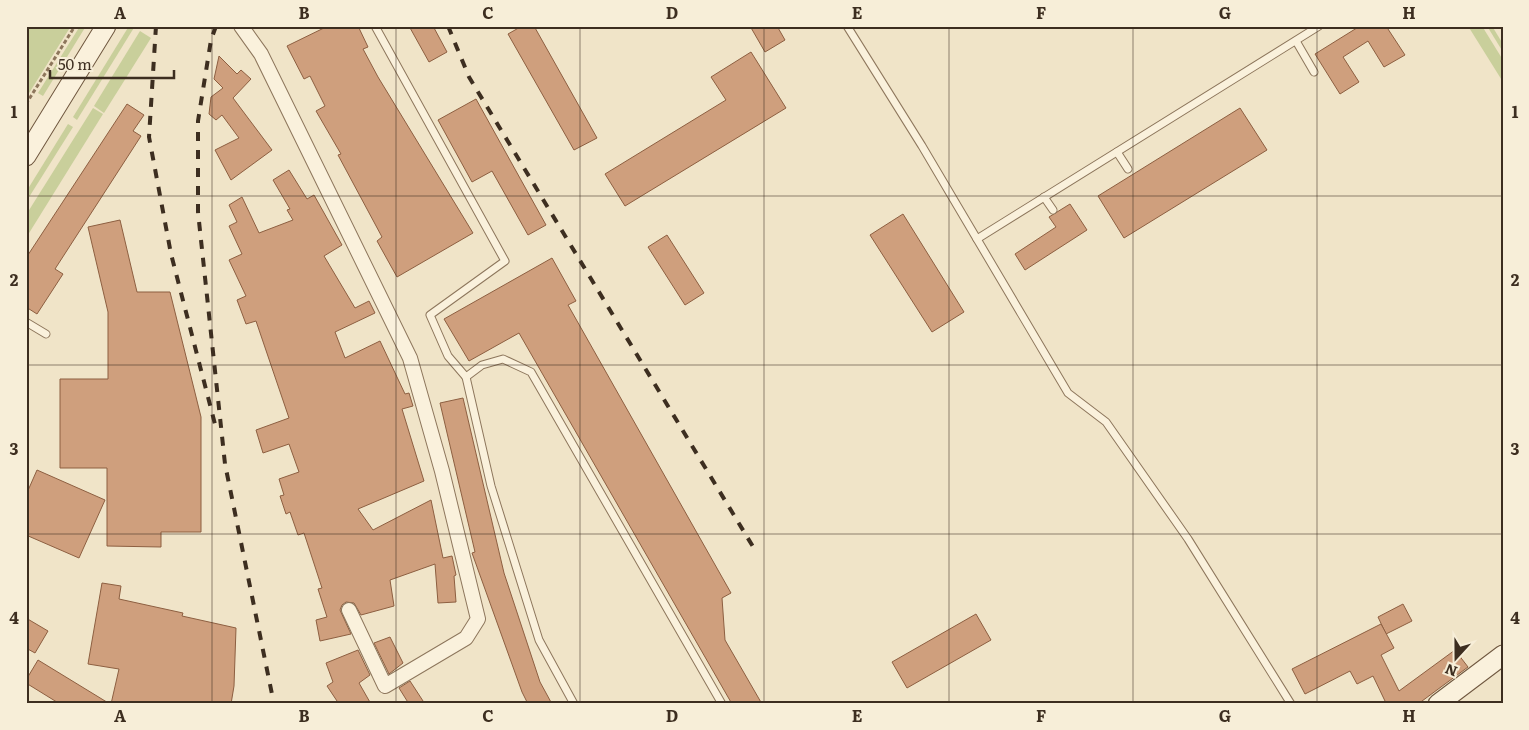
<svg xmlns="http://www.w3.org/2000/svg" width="1529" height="730" viewBox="0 0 1529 730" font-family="Literata,serif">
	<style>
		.green { fill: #c9cf9b }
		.building { fill: #cf9f7d; stroke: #8d5f41 }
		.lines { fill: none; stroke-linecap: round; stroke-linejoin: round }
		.lane-casing { stroke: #8d765c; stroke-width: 9 }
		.street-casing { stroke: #8d765c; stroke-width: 16 }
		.secondary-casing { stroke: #6f573f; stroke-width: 21 }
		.path { stroke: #8d765c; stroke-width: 3; stroke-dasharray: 4 2.5; stroke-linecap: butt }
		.lane { stroke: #faf1dc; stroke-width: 7 }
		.street { stroke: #faf1dc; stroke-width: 14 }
		.secondary { stroke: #faf1dc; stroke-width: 19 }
		.rail { stroke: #3d2e20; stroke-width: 4; stroke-dasharray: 9 9; stroke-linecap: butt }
		.grid { fill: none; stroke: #3d2e20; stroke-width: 1; stroke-opacity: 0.55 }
		.neatline { fill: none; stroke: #3d2e20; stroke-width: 2 }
		.grid-label { font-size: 16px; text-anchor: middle; font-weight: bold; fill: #3d2e20 }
	</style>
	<rect width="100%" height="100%" fill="#f0e4c8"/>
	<g class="green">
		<polygon points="26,26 71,26 26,98"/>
		<polygon points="80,26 86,26 43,96 38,93"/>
		<polygon points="129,26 135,26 77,120 73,117"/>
		<polygon points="1468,26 1482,26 1503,60 1503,82"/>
		<polygon points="1487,26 1492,26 1503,44 1503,52"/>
		<polygon points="140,31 151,38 104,113 94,106"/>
		<polygon points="93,108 103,114 26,238 26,215"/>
		<polygon points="68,124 73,127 26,202 26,192"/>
	</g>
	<g class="building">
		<polygon points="328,26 358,26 368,47 363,49 378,77 473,233 397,277 377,241 382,237 338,155 341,154 316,111 325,106 310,76 304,79 287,46"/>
		<polygon points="409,26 433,26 447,52 429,62"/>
		<polygon points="522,26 534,26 597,138 574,150 508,34"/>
		<polygon points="750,26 777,26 785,40 765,52"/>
		<polygon points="1360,26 1386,26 1405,55 1384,67 1368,41 1343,57 1359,82 1340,94 1315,54"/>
		<polygon points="751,52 786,108 625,206 605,174 726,100 711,77"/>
		<polygon points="219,56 237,74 241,70 251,79 233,98 272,150 231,180 215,150 239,138 222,115 216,120 209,114 211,97 223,88 214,79"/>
		<polygon points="476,99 546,225 528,235 492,171 472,182 438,120"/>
		<polygon points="127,104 144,115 133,131 141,136 55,269 63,274 37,314 26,307 26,258"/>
		<polygon points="1240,108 1267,150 1124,238 1098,196"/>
		<polygon points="289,170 307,199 314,195 342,245 324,256 355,308 369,301 375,313 335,332 345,358 380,341 405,394 409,393 413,406 402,409 424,481 358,509 373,530 431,500 443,558 452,556 456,575 454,576 456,602 438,603 435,564 390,580 394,606 361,615 354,603 346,602 342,605 340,610 351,634 320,641 316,620 327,617 318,589 322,588 304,533 298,535 290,512 286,514 280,496 284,495 279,479 299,472 289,444 263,453 256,430 289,418 256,321 246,324 237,300 246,296 229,260 242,254 229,226 237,222 229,205 242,197 259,233 293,220 287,210 290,209 273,180"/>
		<polygon points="1070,204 1087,230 1025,270 1015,254 1056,227 1049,217"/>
		<polygon points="903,214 964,312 932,332 870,235"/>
		<polygon points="120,220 137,292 170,292 201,417 201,532 161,532 161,547 107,546 107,468 60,468 60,379 108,379 108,312 88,227"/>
		<polygon points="667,235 704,293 685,305 648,247"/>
		<polygon points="552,258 576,301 568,305 731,593 722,598 725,640 762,704 732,704 519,333 469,361 444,319"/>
		<polygon points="463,398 504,573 540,682 552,704 528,704 522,692 472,553 475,552 440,403"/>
		<polygon points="37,470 105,500 79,558 26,535 26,495"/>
		<polygon points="102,583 121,586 119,599 183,613 182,616 236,628 234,686 231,704 111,704 119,669 88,664"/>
		<polygon points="1403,604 1412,621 1386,634 1378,617"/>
		<polygon points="976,614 991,640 907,688 892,662"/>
		<polygon points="26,618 48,631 35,653 26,648"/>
		<polygon points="1381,624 1394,648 1381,655 1399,691 1455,650 1468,667 1418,704 1382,704 1385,701 1373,676 1357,684 1350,671 1305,694 1292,669"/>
		<polygon points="390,637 403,663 389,674 374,643"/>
		<polygon points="358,650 370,675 359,683 371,704 339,704 327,686 333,682 326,663"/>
		<polygon points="38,660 110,704 60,704 26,683 26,680"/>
		<polygon points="410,681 425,704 409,704 399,688"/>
	</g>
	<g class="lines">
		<defs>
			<g id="lane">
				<polyline points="375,26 505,261 430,315 448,356 466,377 482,365 503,359 531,372 722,704"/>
				<polyline points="847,26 922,146 1068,393 1106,422 1188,539 1291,704"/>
				<polyline points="1296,41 1314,72"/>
				<polyline points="1117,152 1128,169"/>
				<polyline points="1044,197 1053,210"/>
				<polyline points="977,239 1319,26"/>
				<polyline points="26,322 46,334"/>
				<polyline points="466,377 491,486 539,640 574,704"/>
			</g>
			<polyline id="street" points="241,26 261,54 410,358 442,471 478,619 466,638 385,686 349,610"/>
			<g id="secondary">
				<polyline points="26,156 106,26"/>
				<polyline points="1438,704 1503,655"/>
			</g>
		</defs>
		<use href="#lane" class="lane-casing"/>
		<use href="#street" class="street-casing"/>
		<use href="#secondary" class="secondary-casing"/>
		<polyline class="path" points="26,104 75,26"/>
		<use href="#lane" class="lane"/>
		<use href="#street" class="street"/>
		<use href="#secondary" class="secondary"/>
		<g class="rail">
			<polyline points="156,26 149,137 171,254 216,428"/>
			<polyline points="216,26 211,40 198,121 198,212 225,464 274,704"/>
			<polyline points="448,26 469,77 755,550"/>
		</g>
	</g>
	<path class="grid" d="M212,26V704M396,26V704M580,26V704M764,26V704M949,26V704M1133,26V704M1317,26V704M26,196H1503M26,365H1503M26,534H1503"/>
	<rect width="1529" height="730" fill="none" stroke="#f7eed8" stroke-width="55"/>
	<g transform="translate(1456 658) rotate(201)" stroke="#f7eed8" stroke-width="4" paint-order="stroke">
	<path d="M0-4L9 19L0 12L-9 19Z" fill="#3d2e20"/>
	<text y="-8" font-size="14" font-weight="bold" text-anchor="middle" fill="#3d2e20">N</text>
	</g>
	<path d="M50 70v8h124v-8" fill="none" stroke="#3d2e20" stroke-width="2.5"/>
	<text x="58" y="70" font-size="15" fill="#3d2e20" stroke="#f7eed8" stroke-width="4" paint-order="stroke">50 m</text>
	<rect x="28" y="28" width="1474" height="674" class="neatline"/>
	<g class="grid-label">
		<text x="120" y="19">A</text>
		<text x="304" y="19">B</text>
		<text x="488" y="19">C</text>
		<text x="672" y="19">D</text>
		<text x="857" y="19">E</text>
		<text x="1041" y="19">F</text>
		<text x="1225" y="19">G</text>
		<text x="1409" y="19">H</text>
		<text x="14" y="118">1</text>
		<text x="1515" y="118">1</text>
		<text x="14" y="286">2</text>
		<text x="1515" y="286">2</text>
		<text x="14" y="455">3</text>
		<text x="1515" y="455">3</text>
		<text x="14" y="624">4</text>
		<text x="1515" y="624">4</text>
		<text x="120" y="722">A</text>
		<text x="304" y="722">B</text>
		<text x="488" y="722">C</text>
		<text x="672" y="722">D</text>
		<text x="857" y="722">E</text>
		<text x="1041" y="722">F</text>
		<text x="1225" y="722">G</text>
		<text x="1409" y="722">H</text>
	</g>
</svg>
